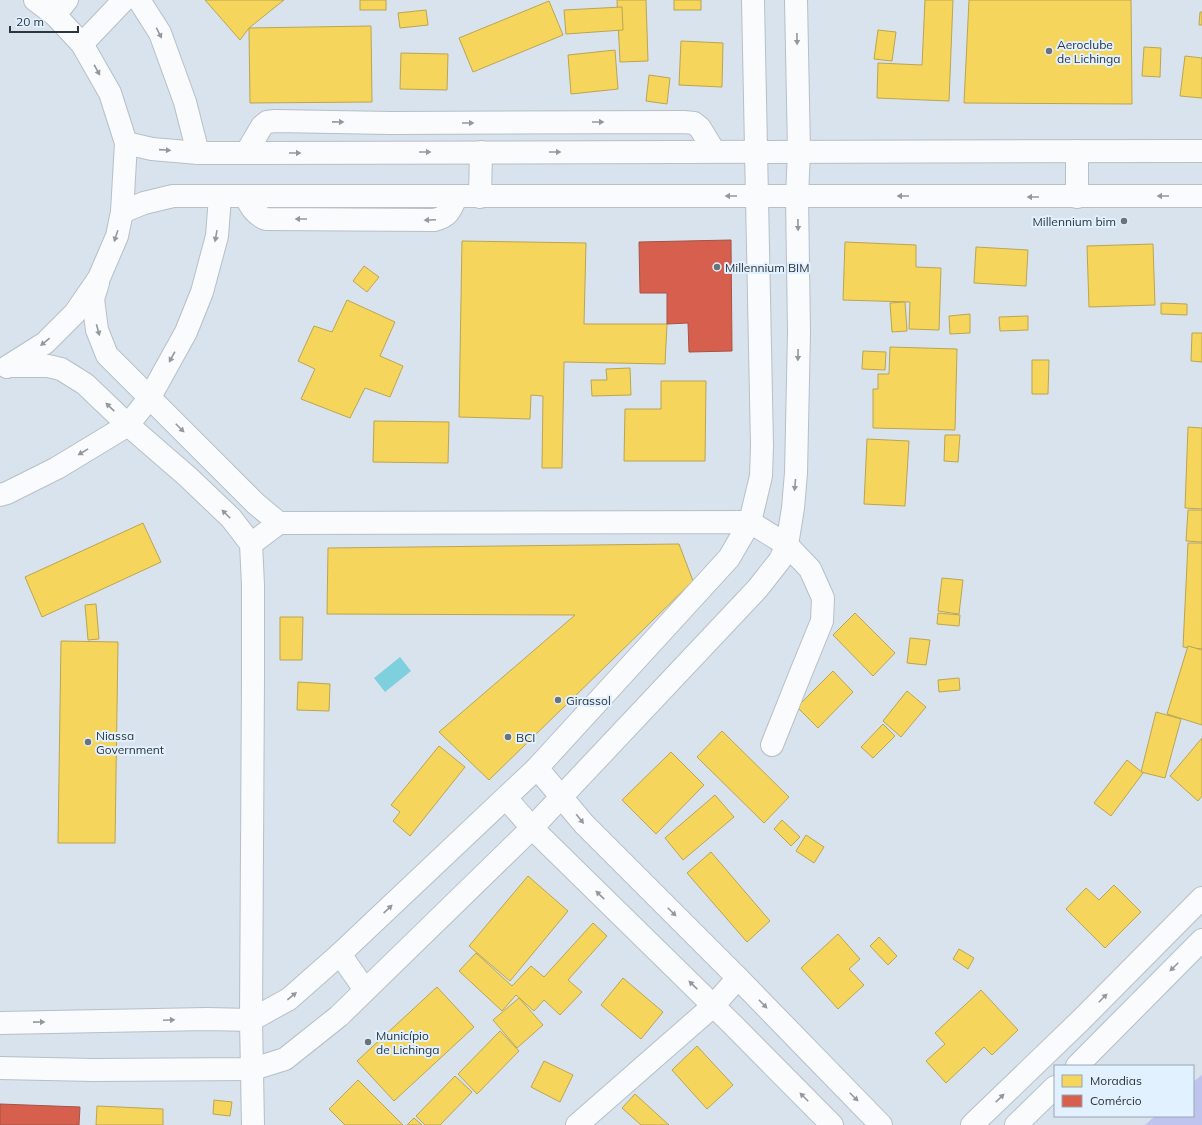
<svg xmlns="http://www.w3.org/2000/svg" width="1202" height="1125" viewBox="0 0 1202 1125" font-family="Mulish,sans-serif">
	<style>
		.green { fill: #bfc4ef }
		.water { fill: #7fd0de }
		.homes { fill: #f6d55c; stroke: #baa552 }
		.shops { fill: #d6604d; stroke: #a45348 }
		.lines { fill: none; stroke-linecap: round; stroke-linejoin: round }
		.minor-casing { stroke: #b7bfc7; stroke-width: 24 }
		.major-casing { stroke: #b7bfc7; stroke-width: 24 }
		.minor { stroke: #f9fbfc; stroke-width: 22 }
		.major { stroke: #f9fbfc; stroke-width: 22 }
		.oneway { fill: #94989c }
		.poi-dot { fill: #6a727a; stroke: #e1f1ff; stroke-width: 1.5 }
		.labels { text-anchor: middle; dominant-baseline: central; stroke-width: 4; stroke-linejoin: round; paint-order: stroke }
		.poi-label { font-size: 12px; fill: #2e353c; stroke: #e1f1ff; text-anchor: start }
	</style>
	<rect width="100%" height="100%" fill="#d8e3ee"/>
	<polygon class="green" points="1202,1075 1202,1125 1145,1125 1155,1116 1193,1116 1193,1082"/>
	<polygon class="water" points="400,657 411,671 385,692 374,678"/>
	<g class="homes">
		<polygon points="205,0 284,0 249,28 240,40"/>
		<rect x="360" y="0" width="26" height="10"/>
		<polygon points="617,0 646,0 648,61 620,62"/>
		<rect x="674" y="0" width="27" height="10"/>
		<polygon points="925,0 953,0 949,101 877,98 878,63 922,65"/>
		<polygon points="969,0 1131,0 1132,104 964,103"/>
		<polygon points="549,1 563,35 473,72 459,38"/>
		<polygon points="622,7 623,30 566,34 564,10"/>
		<polygon points="426,10 428,25 400,28 398,13"/>
		<polygon points="1200,12 1202,12 1202,25 1199,25"/>
		<polygon points="371,26 372,102 250,103 249,28"/>
		<polygon points="878,30 896,32 892,61 874,59"/>
		<polygon points="681,41 723,43 722,87 679,85"/>
		<polygon points="1144,47 1161,48 1160,77 1142,76"/>
		<polygon points="615,50 618,89 571,94 568,55"/>
		<polygon points="401,53 448,54 447,90 400,89"/>
		<polygon points="1185,56 1202,58 1202,98 1180,96"/>
		<polygon points="649,75 670,78 667,104 646,101"/>
		<polygon points="462,241 586,243 584,324 667,324 665,364 564,362 562,468 542,468 543,396 531,395 530,419 459,417"/>
		<polygon points="845,242 916,245 916,267 941,268 939,330 909,329 910,302 843,300"/>
		<polygon points="1153,244 1155,305 1089,307 1087,246"/>
		<polygon points="976,247 1028,250 1026,286 974,283"/>
		<polygon points="364,266 379,277 367,292 353,281"/>
		<polygon points="347,300 395,322 380,356 403,366 390,397 365,388 350,418 301,399 315,369 298,361 314,326 332,332"/>
		<polygon points="905,302 907,331 892,332 890,303"/>
		<polygon points="1161,303 1187,304 1187,315 1161,314"/>
		<polygon points="970,314 970,333 950,334 949,316"/>
		<polygon points="1028,316 1028,330 1000,331 999,317"/>
		<polygon points="1192,333 1202,333 1202,362 1191,361"/>
		<polygon points="890,347 957,349 955,430 873,428 873,389 878,389 878,374 889,374"/>
		<polygon points="863,351 886,352 885,370 862,369"/>
		<polygon points="1032,360 1049,360 1048,394 1032,394"/>
		<polygon points="630,368 631,395 592,396 591,380 607,380 606,369"/>
		<polygon points="661,381 706,381 705,461 624,461 625,409 661,409"/>
		<polygon points="374,421 449,422 448,463 373,462"/>
		<polygon points="1188,427 1202,428 1202,509 1185,508"/>
		<polygon points="945,435 960,435 958,462 944,461"/>
		<polygon points="867,439 909,441 905,506 864,504"/>
		<polygon points="1188,510 1202,510 1202,542 1186,541"/>
		<polygon points="143,523 161,562 42,617 25,577"/>
		<polygon points="1188,543 1202,543 1202,649 1183,647"/>
		<polygon points="679,544 693,581 489,780 439,732 575,615 327,614 328,548"/>
		<polygon points="942,578 963,580 959,614 938,611"/>
		<polygon points="96,604 99,639 88,640 85,605"/>
		<polygon points="855,613 895,653 873,676 833,635"/>
		<polygon points="938,613 960,615 959,626 937,624"/>
		<polygon points="280,617 303,617 302,660 280,660"/>
		<polygon points="910,638 930,640 926,665 907,663"/>
		<polygon points="61,641 118,642 115,843 58,843"/>
		<polygon points="1188,646 1202,650 1202,725 1167,714"/>
		<polygon points="833,671 853,692 818,728 797,707"/>
		<polygon points="959,678 960,690 939,692 938,680"/>
		<polygon points="298,682 330,684 329,711 297,710"/>
		<polygon points="907,691 926,707 901,737 883,721"/>
		<polygon points="1156,712 1181,719 1165,778 1141,772"/>
		<polygon points="883,724 895,736 873,758 861,747"/>
		<polygon points="722,731 789,797 764,823 697,757"/>
		<polygon points="1202,738 1202,796 1198,801 1170,776"/>
		<polygon points="439,746 465,767 410,836 393,821 400,812 391,805"/>
		<polygon points="671,752 704,785 656,834 622,800"/>
		<polygon points="1127,760 1143,773 1111,816 1094,803"/>
		<polygon points="715,795 734,817 683,860 665,838"/>
		<polygon points="782,820 800,837 791,846 774,829"/>
		<polygon points="806,835 824,847 814,863 796,851"/>
		<polygon points="711,852 770,921 747,942 687,873"/>
		<polygon points="528,876 568,911 510,981 469,946"/>
		<polygon points="1114,885 1141,912 1105,948 1066,909 1086,888 1099,900"/>
		<polygon points="593,923 607,936 568,980 582,992 560,1015 544,1000 534,1011 516,995 502,1011 459,971 476,953 512,986 531,966 544,977"/>
		<polygon points="838,934 860,959 849,969 864,985 838,1009 801,968"/>
		<polygon points="879,937 897,956 888,965 870,946"/>
		<polygon points="959,949 974,958 968,969 953,959"/>
		<polygon points="623,978 663,1012 641,1039 601,1005"/>
		<polygon points="437,987 474,1027 394,1101 357,1061"/>
		<polygon points="981,990 1018,1030 992,1055 984,1047 946,1083 926,1061 945,1044 935,1033"/>
		<polygon points="519,998 543,1025 517,1048 493,1020"/>
		<polygon points="500,1031 519,1051 477,1094 458,1074"/>
		<polygon points="697,1046 733,1085 707,1109 672,1070"/>
		<polygon points="544,1061 573,1075 560,1102 531,1087"/>
		<polygon points="455,1076 472,1092 440,1125 425,1125 416,1116"/>
		<polygon points="358,1080 403,1125 345,1125 329,1109"/>
		<polygon points="635,1094 669,1125 641,1125 622,1108"/>
		<polygon points="214,1100 232,1102 230,1116 213,1114"/>
		<polygon points="97,1106 163,1109 163,1125 96,1125"/>
		<polygon points="414,1118 422,1125 407,1125"/>
	</g>
	<g class="shops">
		<polygon points="731,240 732,351 689,352 688,323 667,324 667,293 640,293 639,242"/>
		<polygon points="0,1104 80,1107 79,1125 0,1125"/>
	</g>
	<g class="lines">
		<defs>
			<g id="minor">
				<polyline points="139,0 160,33 185,102 198,153"/>
				<polyline points="55,15 67,0"/>
				<polyline points="82,44 124,0"/>
				<polyline points="126,143 152,149 198,153 1202,151"/>
				<polyline points="1077,151 1077,197"/>
				<polyline points="246,153 262,126 267,122 275,121 391,123 684,122 694,123 700,128 714,151"/>
				<path d="M245,196C251,207 255,215 266,219L434,220C450,216 450,210 457,196"/>
				<polyline points="480,197 481,152"/>
				<polyline points="122,212 144,203 173,196 1202,196"/>
				<polyline points="98,283 93,299 97,330 107,355 256,504 279,523"/>
				<polyline points="9,366 48,366 61,369 85,384 128,425 188,477 231,518 251,544 253,585 253,678 251,1020 253,1125"/>
				<polyline points="7,367 45,343 75,313 99,278 117,236 122,212 126,143 110,93 82,44 55,15 35,0"/>
				<polyline points="0,495 7,493 57,468 128,425 150,397 186,332 202,292 217,236 220,197"/>
				<polyline points="251,544 279,523 750,522 787,545 810,569 823,598 822,621 802,670 772,745"/>
				<polyline points="537,768 584,824 738,978 881,1125"/>
				<polyline points="506,798 532,828 731,1023 832,1125"/>
				<polyline points="340,954 365,990"/>
				<polyline points="0,1023 207,1019 251,1020 289,999 340,954 537,768 729,558 750,522 761,476 762,446 753,0"/>
				<polyline points="0,1068 93,1070 253,1069 285,1059 339,1016 532,828 758,588 780,560 787,545 793,508 796,473 799,332 797,196 799,151 796,0"/>
				<polyline points="577,1125 713,1006 738,978"/>
			</g>
			<g id="major">
				<polyline points="1077,1066 1202,940"/>
				<polyline points="972,1125 1081,1020 1202,898"/>
				<polyline points="1016,1125 1055,1087"/>
			</g>
		</defs>
		<use href="#minor" class="minor-casing"/>
		<use href="#major" class="major-casing"/>
		<use href="#minor" class="minor"/>
		<use href="#major" class="major"/>
	</g>
	<defs><path id="oneway-solid" d="M-6-.8H1V-3.2L6.5 0L1 3.2V.8H-6Z"/></defs>
	<g class="oneway">
		<use href="#oneway-solid" transform="translate(159 33) rotate(63)"/>
		<use href="#oneway-solid" transform="translate(797 39) rotate(89)"/>
		<use href="#oneway-solid" transform="translate(97 70) rotate(61)"/>
		<use href="#oneway-solid" transform="translate(338 122) rotate(1)"/>
		<use href="#oneway-solid" transform="translate(598 122)"/>
		<use href="#oneway-solid" transform="translate(468 123)"/>
		<use href="#oneway-solid" transform="translate(165 150) rotate(4)"/>
		<use href="#oneway-solid" transform="translate(425 152)"/>
		<use href="#oneway-solid" transform="translate(555 152)"/>
		<use href="#oneway-solid" transform="translate(295 153)"/>
		<use href="#oneway-solid" transform="translate(731 196) rotate(180)"/>
		<use href="#oneway-solid" transform="translate(903 196) rotate(-180)"/>
		<use href="#oneway-solid" transform="translate(1163 196) rotate(180)"/>
		<use href="#oneway-solid" transform="translate(1033 197) rotate(-180)"/>
		<use href="#oneway-solid" transform="translate(301 219) rotate(-180)"/>
		<use href="#oneway-solid" transform="translate(430 220) rotate(177)"/>
		<use href="#oneway-solid" transform="translate(798 225) rotate(89)"/>
		<use href="#oneway-solid" transform="translate(116 236) rotate(108)"/>
		<use href="#oneway-solid" transform="translate(216 236) rotate(100)"/>
		<use href="#oneway-solid" transform="translate(98 330) rotate(75)"/>
		<use href="#oneway-solid" transform="translate(45 342) rotate(141)"/>
		<use href="#oneway-solid" transform="translate(798 355) rotate(91)"/>
		<use href="#oneway-solid" transform="translate(172 357) rotate(119)"/>
		<use href="#oneway-solid" transform="translate(110 407) rotate(-136)"/>
		<use href="#oneway-solid" transform="translate(180 428) rotate(45)"/>
		<use href="#oneway-solid" transform="translate(83 452) rotate(149)"/>
		<use href="#oneway-solid" transform="translate(795 485) rotate(95)"/>
		<use href="#oneway-solid" transform="translate(226 514) rotate(-135)"/>
		<use href="#oneway-solid" transform="translate(580 819) rotate(51)"/>
		<use href="#oneway-solid" transform="translate(600 895) rotate(-136)"/>
		<use href="#oneway-solid" transform="translate(388 909) rotate(-43)"/>
		<use href="#oneway-solid" transform="translate(672 912) rotate(45)"/>
		<use href="#oneway-solid" transform="translate(1174 967) rotate(135)"/>
		<use href="#oneway-solid" transform="translate(693 985) rotate(-136)"/>
		<use href="#oneway-solid" transform="translate(292 996) rotate(-39)"/>
		<use href="#oneway-solid" transform="translate(1103 998) rotate(-45)"/>
		<use href="#oneway-solid" transform="translate(763 1004) rotate(46)"/>
		<use href="#oneway-solid" transform="translate(169 1020) rotate(-2)"/>
		<use href="#oneway-solid" transform="translate(39 1022) rotate(-1)"/>
		<use href="#oneway-solid" transform="translate(804 1097) rotate(-135)"/>
		<use href="#oneway-solid" transform="translate(854 1097) rotate(45)"/>
		<use href="#oneway-solid" transform="translate(1000 1098) rotate(-44)"/>
	</g>
	<g class="poi-dot">
		<circle cx="1049" cy="51" r="4"/>
		<circle cx="1124" cy="221" r="4"/>
		<circle cx="717" cy="267" r="4"/>
		<circle cx="558" cy="700" r="4"/>
		<circle cx="508" cy="737" r="4"/>
		<circle cx="88" cy="742" r="4"/>
		<circle cx="368" cy="1042" r="4"/>
	</g>
	<g class="labels">
		<g class="poi-label">
			<text x="1057" y="44">Aeroclube<tspan x="1057" dy="14">de Lichinga</tspan></text>
			<text x="1116" y="221" text-anchor="end">Millennium bim</text>
			<text x="725" y="267">Millennium BIM</text>
			<text x="566" y="700">Girassol</text>
			<text x="96" y="735">Niassa<tspan x="96" dy="14">Government</tspan></text>
			<text x="516" y="737">BCI</text>
			<text x="376" y="1035">Município<tspan x="376" dy="14">de Lichinga</tspan></text>
		</g>
	</g>
	<rect x="1054" y="1065" width="140" height="52" fill="#e1f1ff" stroke="#99a6b1"/>
	<rect x="1062" y="1075" width="20" height="12" fill="#f6d55c" stroke="#99a6b1"/>
	<text x="1090" y="1085" font-size="12" fill="#2e353c">Moradias</text>
	<rect x="1062" y="1095" width="20" height="12" fill="#d6604d" stroke="#99a6b1"/>
	<text x="1090" y="1105" font-size="12" fill="#2e353c">Comércio</text>
	<path d="M10 26v6h68v-6" fill="none" stroke="#2e353c" stroke-width="2"/>
	<text x="16" y="26" font-size="12" fill="#2e353c" stroke="#e1f1ff" stroke-width="3" paint-order="stroke">20 m</text>
</svg>
